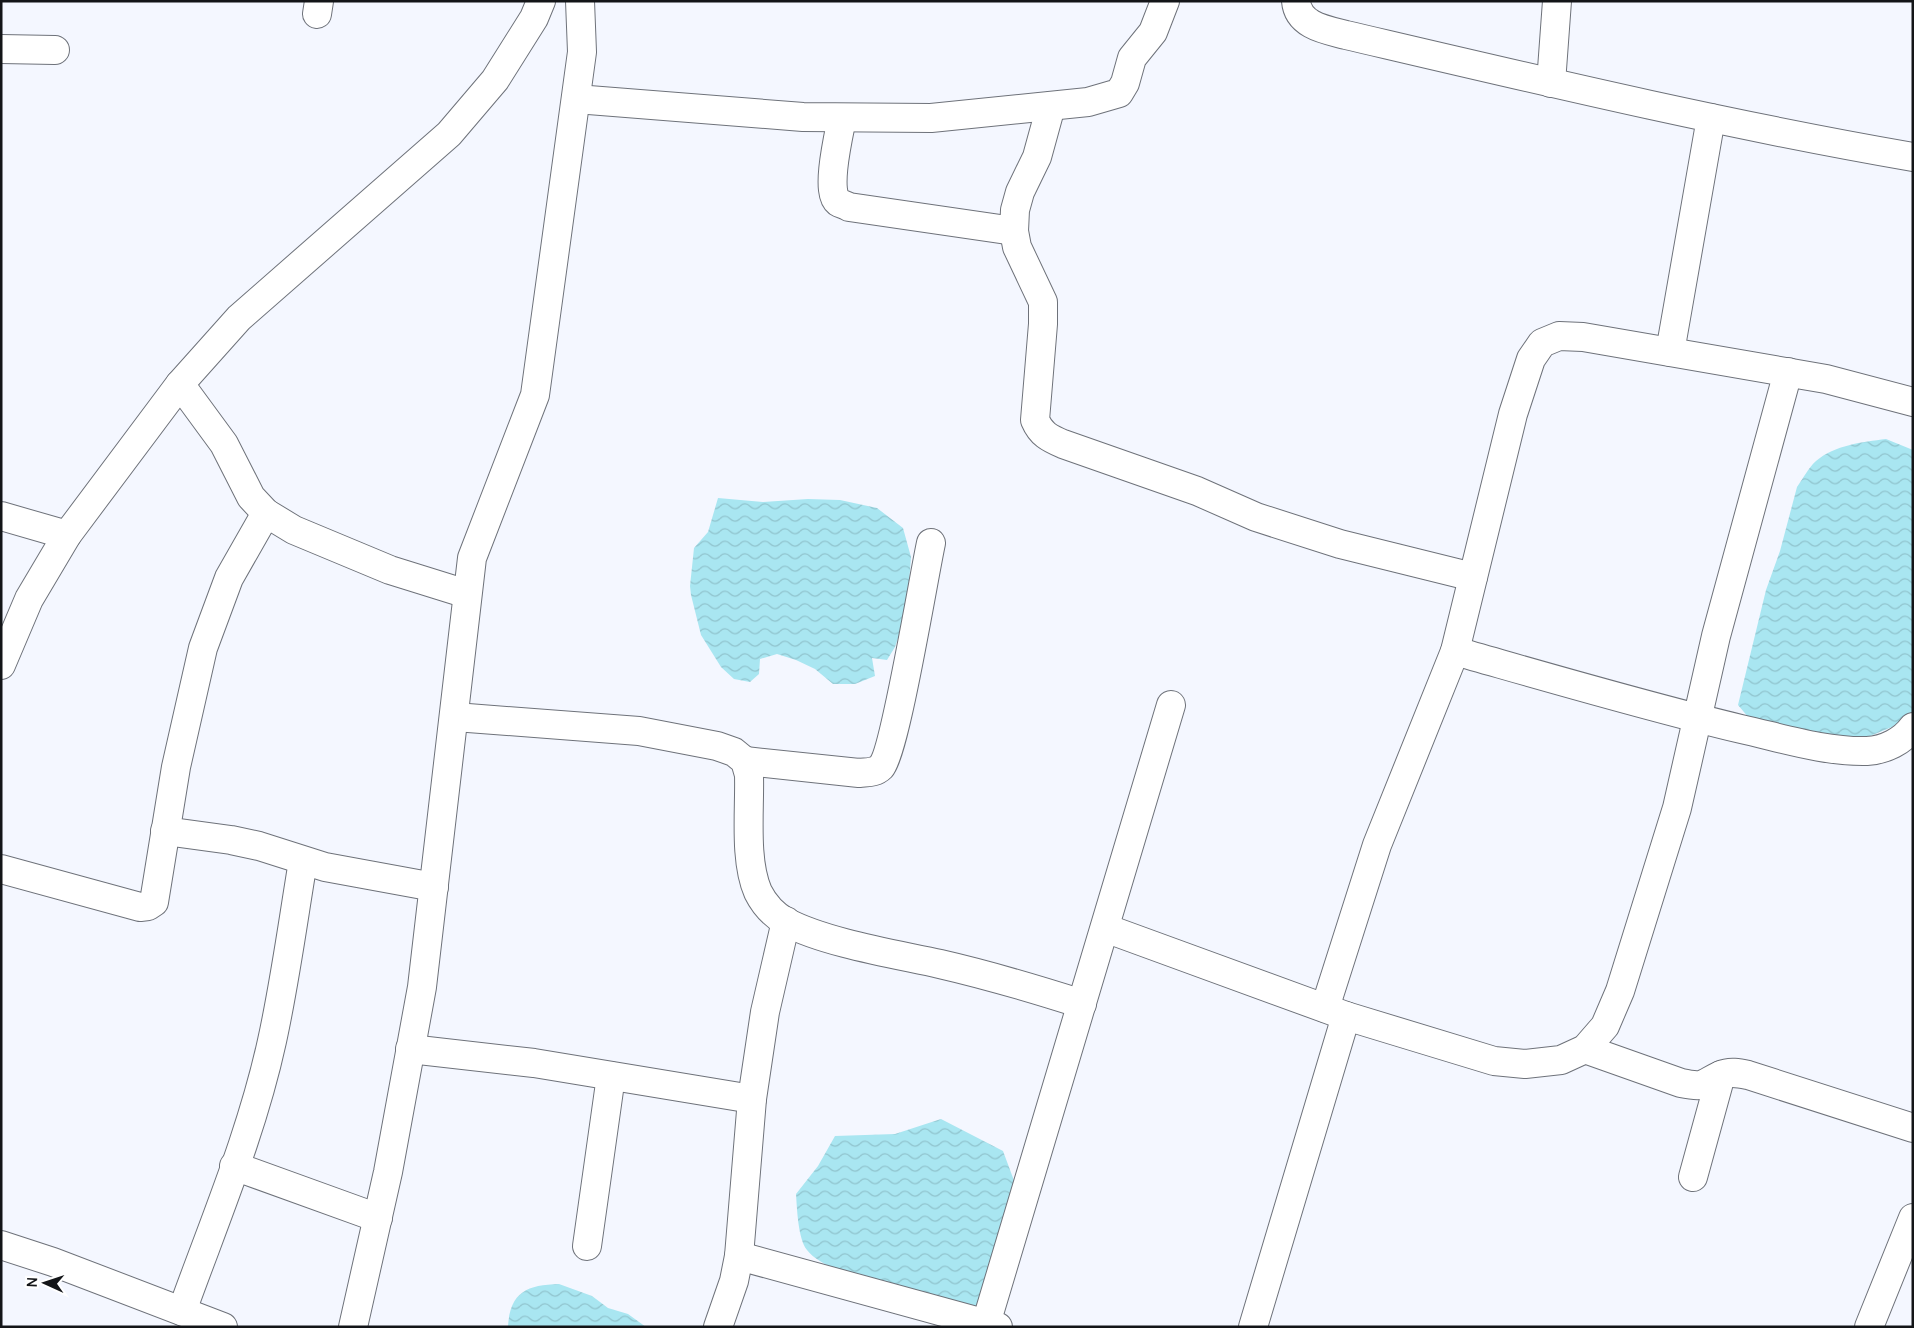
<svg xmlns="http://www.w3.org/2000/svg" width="1914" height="1328" viewBox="0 0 1914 1328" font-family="Manrope,sans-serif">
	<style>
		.water { fill: url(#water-waves) }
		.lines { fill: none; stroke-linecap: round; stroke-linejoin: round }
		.street-casing { stroke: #6e727a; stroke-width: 30 }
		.street { stroke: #fff; stroke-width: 28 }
	</style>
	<defs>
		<pattern id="water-waves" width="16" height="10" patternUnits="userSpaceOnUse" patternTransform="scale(1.25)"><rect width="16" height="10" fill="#a9e6f1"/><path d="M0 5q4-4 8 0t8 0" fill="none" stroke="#91c4ce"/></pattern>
	</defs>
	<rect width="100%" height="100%" fill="#f4f7ff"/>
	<g class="water">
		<path d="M1886,439L1913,450V711L1892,727L1858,741L1821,740L1749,718L1738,705L1766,590L1780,551L1797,487C1803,479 1808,468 1816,461C1835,445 1862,442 1886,439Z"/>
		<polygon points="718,498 763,502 808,499 840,500 877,508 903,528 911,557 907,611 895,647 887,660 872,658 875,676 855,684 833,684 815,669 796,660 777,654 760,659 759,674 750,682 734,679 721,667 701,635 691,595 690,586 694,548 708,532"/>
		<path d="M941,1119L1003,1151L1016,1186L993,1268L977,1306L965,1307C929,1297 828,1278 807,1250C798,1239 797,1208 796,1194L818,1166L835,1136L895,1134Z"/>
		<path d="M559,1284L592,1296L608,1308L628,1314L646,1327H508C510,1291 528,1285 559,1284Z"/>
	</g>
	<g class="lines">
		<defs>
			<g id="street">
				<path d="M1296,1C1298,26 1327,30 1346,35C1534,79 1722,124 1913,157"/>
				<polyline points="317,14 319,1"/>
				<polyline points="1,49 55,50"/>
				<polyline points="1551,83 1557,1"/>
				<polyline points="576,99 803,117 931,118 1088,102 1119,93 1125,83 1132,58 1153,32 1165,1"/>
				<path d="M1051,106L1037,157L1020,192L1015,210L1014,231L1017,247L1043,302V324L1035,420C1041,434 1049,438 1063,444L1197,491L1256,517L1340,544L1473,577"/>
				<path d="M842,118C839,134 825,192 838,202C841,204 846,205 849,207L1014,231"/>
				<polyline points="1670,352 1711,118"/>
				<polyline points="180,384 224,444 251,497 266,513 294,530 390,570 467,594"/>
				<polyline points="1,516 67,535"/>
				<path d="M1455,651C1550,678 1645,706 1741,729C1782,738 1825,752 1867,751C1885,750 1903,741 1913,727"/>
				<polyline points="1,665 29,599 67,535 180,384 239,318 449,134 495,80 534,18 541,1"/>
				<path d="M455,717L639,731L717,746L734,752L745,761L749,775C750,810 744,860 758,892C764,904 774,915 786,922C826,943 895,954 940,964C988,975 1035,989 1082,1004"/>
				<path d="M745,761L859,773C867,772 875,773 881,767C895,752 924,575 931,543"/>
				<polyline points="165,831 231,840 259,846 325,867 434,887"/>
				<polyline points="1,869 140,907 148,906 154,902 176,767 203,648 229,578 266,513"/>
				<polyline points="1105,928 1346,1016 1494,1061 1525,1064 1561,1060 1585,1049 1605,1026 1620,991 1677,808 1716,636 1788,372"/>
				<polyline points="1325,1008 1377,845 1455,651 1513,414 1531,359 1542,343 1559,336 1583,337 1826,379 1913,402"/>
				<polyline points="410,1049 534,1063 752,1099"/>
				<path d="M1585,1049L1681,1083C1706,1088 1701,1084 1721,1075C1730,1071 1739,1073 1748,1075L1913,1128"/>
				<polyline points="234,1166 378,1218"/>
				<polyline points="1693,1177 1721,1075"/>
				<polyline points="1,1245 53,1262 223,1327"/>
				<polyline points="587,1246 611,1076"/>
				<polyline points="739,1256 998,1327"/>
				<path d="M182,1311C214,1222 252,1133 272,1041C285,982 293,921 303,861"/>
				<polyline points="353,1327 388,1172 422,987 472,558 535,395 582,52 580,1"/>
				<polyline points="718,1327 734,1281 739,1256 752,1099 765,1012 786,921"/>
				<polyline points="985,1327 1171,705"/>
				<polyline points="1253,1327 1346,1016"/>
				<polyline points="1869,1327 1913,1218"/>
			</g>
		</defs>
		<use href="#street" class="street-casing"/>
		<use href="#street" class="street"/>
	</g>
	<rect width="1914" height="1328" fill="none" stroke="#131518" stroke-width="5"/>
	<g transform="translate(45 1283) rotate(273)" stroke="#ffffff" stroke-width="4" paint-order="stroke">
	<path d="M0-4L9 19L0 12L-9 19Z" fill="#131518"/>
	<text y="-8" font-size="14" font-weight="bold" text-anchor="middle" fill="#131518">N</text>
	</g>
</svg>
